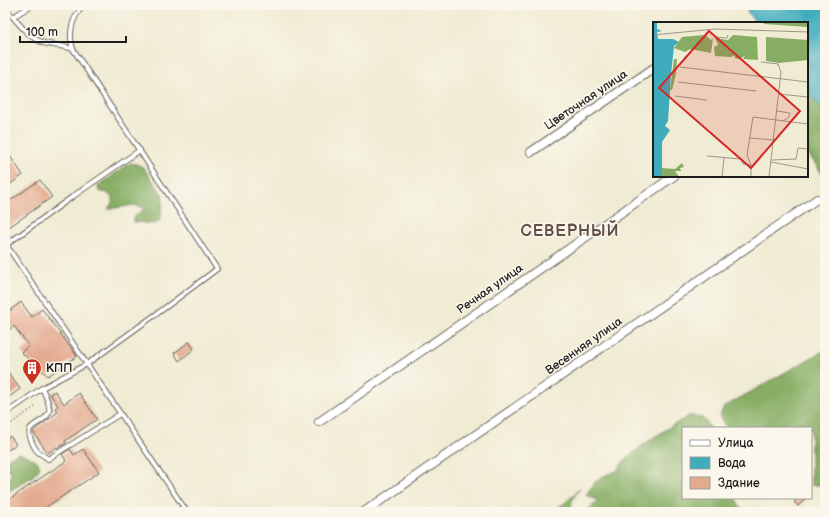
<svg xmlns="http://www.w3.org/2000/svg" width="830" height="517" viewBox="0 0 830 517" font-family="'Balsamiq Sans',sans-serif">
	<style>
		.forest { fill: #86ad63; stroke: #516440 }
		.water { fill: #3eacbc; stroke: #2d646c }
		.building { fill: #e4aa90 }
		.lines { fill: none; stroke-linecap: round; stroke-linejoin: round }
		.service-casing { stroke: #66645c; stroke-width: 6 }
		.minor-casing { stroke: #66645c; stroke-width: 10 }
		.path { stroke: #66645c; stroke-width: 1.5; stroke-dasharray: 1 3; stroke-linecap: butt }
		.service { stroke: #fff; stroke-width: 4 }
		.minor { stroke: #fff; stroke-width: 8 }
		.labels { text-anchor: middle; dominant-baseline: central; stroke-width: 3; stroke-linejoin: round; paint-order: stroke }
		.street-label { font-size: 12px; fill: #1c1c1c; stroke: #fbf7ec }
		.poi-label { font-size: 12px; font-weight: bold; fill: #1c1c1c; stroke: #fbf7ec; text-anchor: start }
		.district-label { font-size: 16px; font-weight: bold; letter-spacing: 1px; fill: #624e45; stroke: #fbf7ec }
		.inset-road { fill: none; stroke: #9b988a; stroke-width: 1 }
		.view { fill: #d62828; fill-opacity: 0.15; stroke: #d62828; stroke-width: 2 }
		.inset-edge { fill: none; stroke: #1c1c1c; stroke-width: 2 }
	</style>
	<rect width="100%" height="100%" fill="#fbf7ec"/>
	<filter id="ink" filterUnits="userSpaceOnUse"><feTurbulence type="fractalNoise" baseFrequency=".025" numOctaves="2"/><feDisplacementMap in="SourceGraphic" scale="8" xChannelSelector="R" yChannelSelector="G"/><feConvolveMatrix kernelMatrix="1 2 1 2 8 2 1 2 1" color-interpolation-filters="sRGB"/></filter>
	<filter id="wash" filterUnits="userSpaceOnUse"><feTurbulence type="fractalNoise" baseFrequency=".012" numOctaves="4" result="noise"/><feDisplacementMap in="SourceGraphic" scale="16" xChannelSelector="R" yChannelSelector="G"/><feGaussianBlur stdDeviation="0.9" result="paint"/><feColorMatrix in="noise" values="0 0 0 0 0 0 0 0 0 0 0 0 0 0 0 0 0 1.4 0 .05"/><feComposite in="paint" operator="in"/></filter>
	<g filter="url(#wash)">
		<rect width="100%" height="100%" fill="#f0ebd3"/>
		<g class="forest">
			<polygon points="807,91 825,113 825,178 807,152"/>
			<polygon points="130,163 136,164 143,167 162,194 163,202 160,220 155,224 134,222 134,217 145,208 134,205 108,209 113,201 112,197 107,193 99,191 98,186"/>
			<polygon points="825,350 825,483 822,485 811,485 811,428 727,428 722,421 720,415 724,407"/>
			<path d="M689,416C701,416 704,418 711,428H683V498H736C738,504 740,509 745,512H584L599,501L586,495C597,479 598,477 617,471C623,460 633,453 643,445C658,434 673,425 689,416Z"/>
			<path d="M19,453L28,456L38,462L40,468L33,476L5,494V481L11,476V471L5,467C5,458 11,456 19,453Z"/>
			<path d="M580,488C575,496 568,503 573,512H551V510C562,508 572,496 580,488Z"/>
		</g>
		<polygon class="water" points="742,5 825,5 825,113 807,91 807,23 756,23"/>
		<g id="blocks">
			<g class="building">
				<polygon points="5,149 23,175 5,188"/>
				<polygon points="40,180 52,197 5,230 5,204"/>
				<polygon points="21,302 32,317 42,309 77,356 48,376 21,352 29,346 14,326 5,333 5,307 8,312"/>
				<polygon points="189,342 194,349 179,361 174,353"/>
				<polygon points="5,368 20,389 5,400"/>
				<polygon points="55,391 64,404 79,393 97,419 65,441 66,443 58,448 57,447 48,453 33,432 37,428 58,412 55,408 58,406 50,394"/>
				<polygon points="10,436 16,444 8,450 5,446 5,440"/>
				<polygon points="70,449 74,455 83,449 99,472 39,512 9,512 5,506 5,502 66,461 62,454"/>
				<polygon points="799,498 807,498 798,506 794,502"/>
			</g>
		</g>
	</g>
	<g filter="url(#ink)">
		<use href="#blocks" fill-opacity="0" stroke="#66645c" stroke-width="1"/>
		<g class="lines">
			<defs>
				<g id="service">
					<polyline points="5,7 13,17 32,5"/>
					<path d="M73,49C68,33 72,17 84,5"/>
					<polyline points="5,243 187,512"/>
					<polyline points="6,245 72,197 140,150"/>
					<path d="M42,388C45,395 51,405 49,412C46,421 35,422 30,429C27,434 34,448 38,452C40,454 45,456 48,459L120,414"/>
					<path d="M5,414L42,388L87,364L162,310L217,269L73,49C65,46 57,46 48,44C33,41 23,29 13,17"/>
					<polyline points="177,512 184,507"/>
				</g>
				<g id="minor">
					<polyline points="531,152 654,68"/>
					<polyline points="319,422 674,176"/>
					<polyline points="364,512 817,199"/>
				</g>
			</defs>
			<use href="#service" class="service-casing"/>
			<use href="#minor" class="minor-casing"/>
			<polyline class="path" points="5,428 36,406"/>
			<use href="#service" class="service"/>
			<use href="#minor" class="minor"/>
		</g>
	</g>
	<defs>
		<symbol id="building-pin" viewBox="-11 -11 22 30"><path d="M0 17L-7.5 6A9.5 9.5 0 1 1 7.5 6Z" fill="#c8321e" stroke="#fbf7ec"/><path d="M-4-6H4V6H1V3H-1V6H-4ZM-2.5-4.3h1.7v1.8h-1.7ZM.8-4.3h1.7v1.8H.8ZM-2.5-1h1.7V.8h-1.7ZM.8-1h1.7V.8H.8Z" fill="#fff"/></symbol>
	</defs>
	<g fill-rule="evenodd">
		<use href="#building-pin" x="21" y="357" width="22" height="30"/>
	</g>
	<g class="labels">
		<g class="street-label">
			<text transform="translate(586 100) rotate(-34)">Цветочная улица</text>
			<text transform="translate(490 289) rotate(-35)">Речная улица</text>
			<text transform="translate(584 346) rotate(-35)">Весенняя улица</text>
		</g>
		<g class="poi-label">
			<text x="46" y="368">КПП</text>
		</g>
		<g class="district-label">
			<text x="570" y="231">СЕВЕРНЫЙ</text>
		</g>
	</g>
	<g transform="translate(653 22)">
		<rect width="155" height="155" fill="#f0ebd3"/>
		<path d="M110,0H155V5L111,2ZM52,13L58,18L60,16L58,31L37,27L32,30L21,26L29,15ZM80,13L104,15L105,38L90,37L92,34L86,37L81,36L83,33L78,35L62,34L61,25L65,23L62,16L75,18ZM113,15L155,18V38L126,41L113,39ZM21,37H24L23,52L19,68H17ZM29,141L31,145L27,146L28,149H22L26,155H9V146L22,147Z" fill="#86ad63"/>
		<path d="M0,0H4V7L9,9L4,10L5,17H20L26,20L21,24L18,53L15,99L12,104L17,108L9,120V155H0Z" fill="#3eacbc"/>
		<path class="inset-road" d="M0,13L62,7L155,10M61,15L74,16L75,13M108,40L125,42L128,50L116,155M27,45L155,60M25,60L103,69M126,72L155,75M22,74L54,78M124,89L137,91L136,95L130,99M97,116L121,118M54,134L88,137L90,142L98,143V155M119,138L143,137L145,126L155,127M118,140L155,147M98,143L94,133L100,95L155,102M69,155L71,136"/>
		<path class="view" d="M56,9L147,89L98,146L6,66Z"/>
		<rect width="155" height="155" class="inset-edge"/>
	</g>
	<rect width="830" height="517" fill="none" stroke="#fbf7ec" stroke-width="20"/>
	<rect x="682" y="427" width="130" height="72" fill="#fbf7ec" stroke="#a29f99"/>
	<rect x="690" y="440" width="20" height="6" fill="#ffffff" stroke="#a29f99"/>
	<text x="718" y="447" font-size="12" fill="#1c1c1c">Улица</text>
	<rect x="690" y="457" width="20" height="12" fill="#3eacbc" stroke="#a29f99"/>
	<text x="718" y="467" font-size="12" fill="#1c1c1c">Вода</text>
	<rect x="690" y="477" width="20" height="12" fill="#e4aa90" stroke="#a29f99"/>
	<text x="718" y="487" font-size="12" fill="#1c1c1c">Здание</text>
	<path d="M20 36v6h106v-6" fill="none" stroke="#1c1c1c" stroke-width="2"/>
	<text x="26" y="36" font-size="12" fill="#1c1c1c" stroke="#fbf7ec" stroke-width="3" paint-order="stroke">100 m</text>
</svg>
